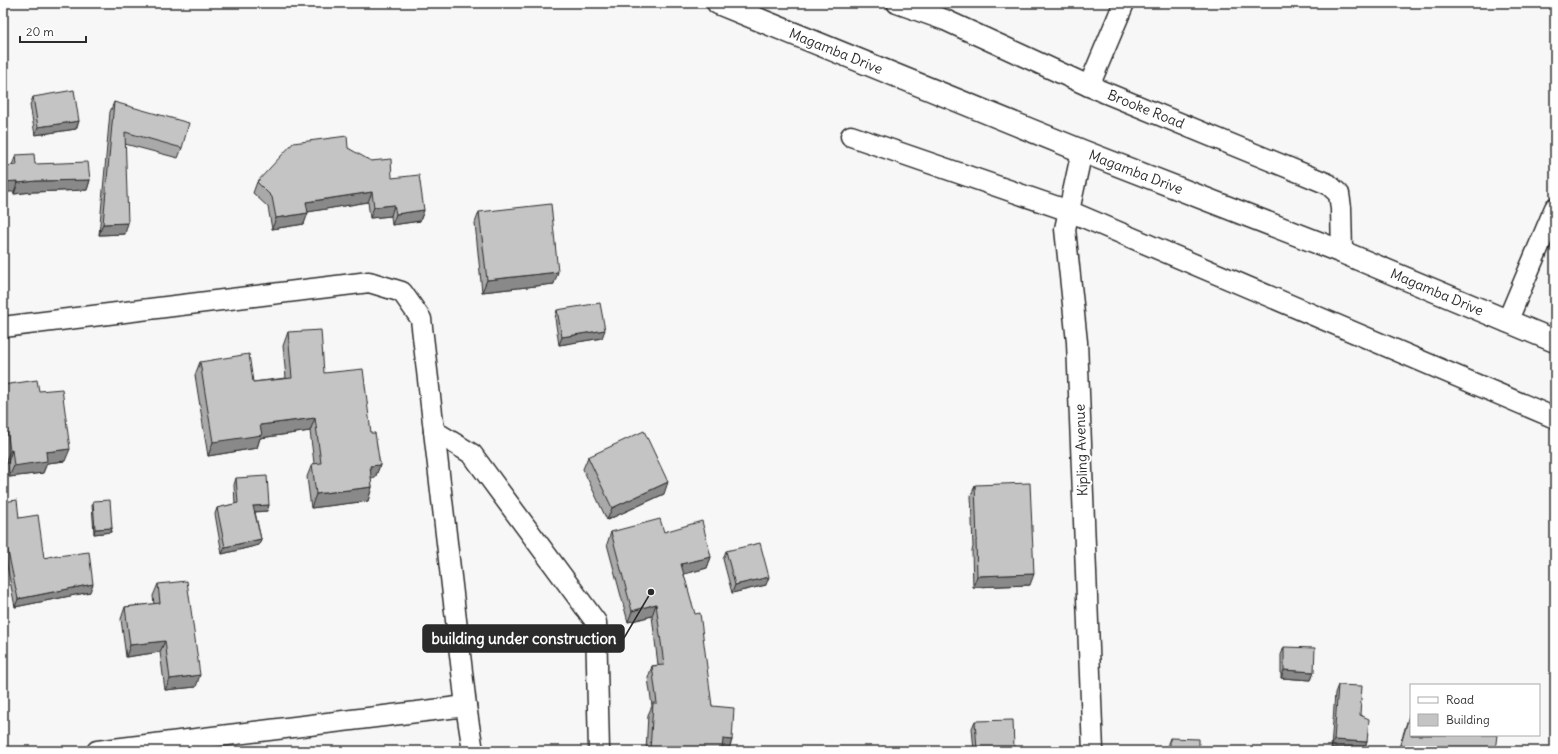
<svg xmlns="http://www.w3.org/2000/svg" width="1558" height="754" viewBox="0 0 1558 754" font-family="Delius,sans-serif">
	<style>
		.lines { fill: none; stroke-linecap: round; stroke-linejoin: round }
		.minor-casing { stroke: #2b2b2b; stroke-width: 23 }
		.tertiary-casing { stroke: #2b2b2b; stroke-width: 25 }
		.minor { stroke: #fff; stroke-width: 20 }
		.tertiary { stroke: #fff; stroke-width: 22 }
		.wall { fill: #a9a9a9; stroke: #2b2b2b }
		.shaded-wall { fill: #898989; stroke: #2b2b2b }
		.building { fill: #c4c4c4; stroke: #2b2b2b }
		.labels { text-anchor: middle; dominant-baseline: central; stroke-width: 4; stroke-linejoin: round; paint-order: stroke }
		.street-label { font-size: 14px; fill: #2b2b2b; stroke: #fff }
		.leader { fill: none; stroke: #2b2b2b; stroke-width: 1.5 }
		.callout-dot { fill: #2b2b2b; stroke: #fff; stroke-width: 1.5 }
		.callout { fill: #2b2b2b; stroke: #2b2b2b; stroke-width: 1.5 }
		.callout-label { font-size: 15px; text-anchor: middle; font-weight: bold; fill: #fff }
	</style>
	<rect width="100%" height="100%" fill="#f7f7f7"/>
	<filter id="ink" filterUnits="userSpaceOnUse"><feTurbulence type="fractalNoise" baseFrequency=".025" numOctaves="2"/><feDisplacementMap in="SourceGraphic" scale="8" xChannelSelector="R" yChannelSelector="G"/><feConvolveMatrix kernelMatrix="1 2 1 2 8 2 1 2 1" color-interpolation-filters="sRGB"/></filter>
	<g filter="url(#ink)">
		<g class="lines">
			<defs>
				<g id="minor">
					<polyline points="897,3 945,20 1089,86 1328,184 1339,194 1341,208 1342,252"/>
					<polyline points="1089,86 1124,3"/>
					<polyline points="851,136 1069,211 1555,418"/>
					<polyline points="1082,151 1065,229 1077,342 1093,751"/>
					<polyline points="1507,322 1555,208"/>
					<polyline points="3,327 369,282 402,292 421,319 466,706 473,751"/>
					<polyline points="434,431 472,454 596,622 599,751"/>
					<polyline points="97,751 466,706"/>
				</g>
				<polyline id="tertiary" points="718,3 1082,151 1342,252 1555,341"/>
			</defs>
			<use href="#minor" class="minor-casing"/>
			<use href="#tertiary" class="tertiary-casing"/>
			<use href="#minor" class="minor"/>
			<use href="#tertiary" class="tertiary"/>
		</g>
		<g class="wall">
			<polygon points="33,97 79,121 76,129 35,135 30,105"/>
			<polygon points="114,102 182,148 178,158 125,144 125,234 99,235 110,112"/>
			<polygon points="348,148 392,178 424,210 420,221 392,225 391,216 370,218 368,202 307,212 304,224 272,229 268,207 253,193 257,182"/>
			<polygon points="16,155 35,164 90,180 87,190 32,192 14,194 12,165"/>
			<polygon points="479,212 554,284 482,292 475,223"/>
			<polygon points="557,310 602,338 559,345 555,318"/>
			<polygon points="288,332 324,373 371,433 380,465 375,478 371,479 372,487 368,501 311,508 307,477 312,464 314,463 310,431 260,438 257,448 208,456 195,375 200,362 253,382 286,378 283,346"/>
			<polygon points="3,385 39,391 65,461 47,463 43,473 9,477 8,462 5,463 3,443"/>
			<polygon points="588,457 664,494 607,520 583,469"/>
			<polygon points="236,478 269,505 267,511 255,512 261,539 259,545 222,554 215,514 217,508 235,504 234,485"/>
			<polygon points="975,485 1030,585 973,587 972,551 973,547 971,496"/>
			<polygon points="93,501 112,528 111,532 94,534 92,505"/>
			<polygon points="3,502 19,518 44,558 57,556 90,592 15,607 4,550 3,550"/>
			<polygon points="611,532 711,557 707,568 684,574 712,706 732,740 728,751 646,751 648,715 652,706 648,678 652,666 658,665 652,616 628,622 607,544"/>
			<polygon points="726,551 766,585 732,593 723,559"/>
			<polygon points="158,584 196,687 165,690 160,652 126,657 121,619 125,607 154,604 153,596"/>
			<polygon points="1284,647 1314,672 1311,680 1281,678 1281,655"/>
			<polygon points="1338,685 1360,715 1367,742 1364,750 1331,748 1335,693"/>
			<polygon points="1411,709 1495,751 1398,751"/>
			<polygon points="975,721 1014,748 1013,751 974,751 972,728"/>
			<polygon points="1170,738 1199,751 1167,751 1167,746"/>
		</g>
		<g class="shaded-wall">
			<polygon points="79,121 76,129 35,135 38,127"/>
			<polygon points="90,180 87,190 32,192 14,194 18,183 36,181"/>
			<polygon points="18,181 14,192 3,192 3,182"/>
			<polygon points="372,192 368,202 302,213 306,202"/>
			<polygon points="394,205 391,216 370,218 374,207"/>
			<polygon points="424,210 420,221 392,225 396,214"/>
			<polygon points="308,213 304,224 272,229 276,218"/>
			<polygon points="128,223 125,234 99,235 103,224"/>
			<polygon points="558,272 554,284 482,292 487,280"/>
			<polygon points="605,330 602,338 559,345 562,337"/>
			<polygon points="315,418 310,431 260,438 257,448 208,456 213,442 260,425"/>
			<polygon points="70,449 65,461 47,463 43,473 9,477 14,466 46,452"/>
			<polygon points="12,450 8,462 5,463 10,451"/>
			<polygon points="380,465 375,478 365,479 370,466"/>
			<polygon points="668,482 664,494 607,520 612,508"/>
			<polygon points="372,487 368,501 311,508 316,494"/>
			<polygon points="269,505 267,511 251,512 253,506"/>
			<polygon points="112,528 111,532 94,534 95,529"/>
			<polygon points="261,539 259,545 222,554 225,547"/>
			<polygon points="6,542 4,550 3,550 4,543"/>
			<polygon points="711,557 707,568 677,576 681,564"/>
			<polygon points="1034,574 1030,585 973,587 977,576"/>
			<polygon points="769,577 766,585 732,593 735,585"/>
			<polygon points="93,584 90,592 15,607 18,599"/>
			<polygon points="656,604 652,616 628,622 632,611"/>
			<polygon points="165,641 160,652 126,657 130,645"/>
			<polygon points="1284,670 1314,672 1311,680 1281,678"/>
			<polygon points="200,675 196,687 165,690 170,679"/>
			<polygon points="723,739 732,740 728,751 719,751"/>
			<polygon points="1334,740 1367,742 1364,750 1331,748"/>
			<polygon points="1014,748 1013,751 977,751 977,750"/>
		</g>
		<g class="building">
			<polygon points="74,90 79,121 38,127 33,97"/>
			<polygon points="114,102 189,123 182,148 125,132 128,223 103,224"/>
			<polygon points="347,136 348,148 371,161 391,159 392,178 419,175 424,210 396,214 394,205 374,207 372,192 306,202 308,213 276,218 272,197 257,182 293,143"/>
			<polygon points="34,154 35,164 88,162 90,180 36,181 18,183 18,181 3,182 3,166 17,165 16,155"/>
			<polygon points="551,204 558,272 487,280 479,212"/>
			<polygon points="600,303 605,330 562,337 557,310"/>
			<polygon points="321,330 324,373 363,369 371,433 375,433 380,465 370,466 372,487 316,494 312,464 321,463 315,418 260,425 262,435 213,442 200,362 249,354 253,382 292,378 288,332"/>
			<polygon points="37,380 39,391 62,389 70,449 46,452 47,461 14,466 12,450 10,451 3,399 3,385"/>
			<polygon points="644,431 668,482 612,508 588,457"/>
			<polygon points="267,476 269,505 253,506 261,539 225,547 217,508 238,503 236,478"/>
			<polygon points="1030,483 1034,574 977,576 976,540 977,540 975,485"/>
			<polygon points="17,500 19,518 38,515 44,558 57,555 57,556 89,552 93,584 18,599 6,542 4,543 3,538 3,502"/>
			<polygon points="110,500 112,528 95,529 93,501"/>
			<polygon points="660,519 664,532 702,521 711,557 681,564 695,614 700,613 712,706 734,708 732,740 723,739 722,751 650,751 653,703 657,703 652,666 664,665 656,604 632,611 611,532"/>
			<polygon points="760,543 769,577 735,585 726,551"/>
			<polygon points="187,581 200,675 170,679 165,641 130,645 125,607 160,603 158,584"/>
			<polygon points="1284,647 1315,648 1314,672 1284,670"/>
			<polygon points="1338,685 1362,686 1360,715 1369,719 1367,742 1334,740"/>
			<polygon points="1411,709 1411,735 1497,735 1495,751 1399,751"/>
			<polygon points="1013,720 1014,748 977,750 975,721"/>
			<polygon points="1170,738 1199,739 1199,751 1170,751"/>
		</g>
	</g>
	<g class="labels">
		<g class="street-label">
			<text transform="translate(836 51) rotate(22)">Magamba Drive</text>
			<text transform="translate(1146 109) rotate(22)">Brooke Road</text>
			<text transform="translate(1136 172) rotate(21)">Magamba Drive</text>
			<text transform="translate(1437 292) rotate(23)">Magamba Drive</text>
			<text transform="translate(1081 450) rotate(-92)">Kipling Avenue</text>
		</g>
	</g>
	<path class="leader" d="M651 592L624 638"/>
	<circle class="callout-dot" cx="651" cy="592" r="4"/>
	<rect class="callout" x="423" y="625" width="201" height="27" rx="4"/>
	<g class="callout-label">
		<text x="524" y="644">building under construction</text>
	</g>
	<rect width="1558" height="754" fill="none" stroke="#fff" stroke-width="16"/>
	<rect x="8" y="8" width="1542" height="738" fill="none" stroke="#2b2b2b" stroke-width="1.5" filter="url(#ink)"/>
	<rect x="1410" y="684" width="130" height="52" fill="#ffffff" stroke="#aaaaaa"/>
	<rect x="1418" y="697" width="20" height="6" fill="#ffffff" stroke="#aaaaaa"/>
	<text x="1446" y="704" font-size="12" fill="#2b2b2b">Road</text>
	<rect x="1418" y="714" width="20" height="12" fill="#c4c4c4" stroke="#aaaaaa"/>
	<text x="1446" y="724" font-size="12" fill="#2b2b2b">Building</text>
	<path d="M20 36v6h66v-6" fill="none" stroke="#2b2b2b" stroke-width="2"/>
	<text x="26" y="36" font-size="12" fill="#2b2b2b" stroke="#ffffff" stroke-width="3" paint-order="stroke">20 m</text>
</svg>
